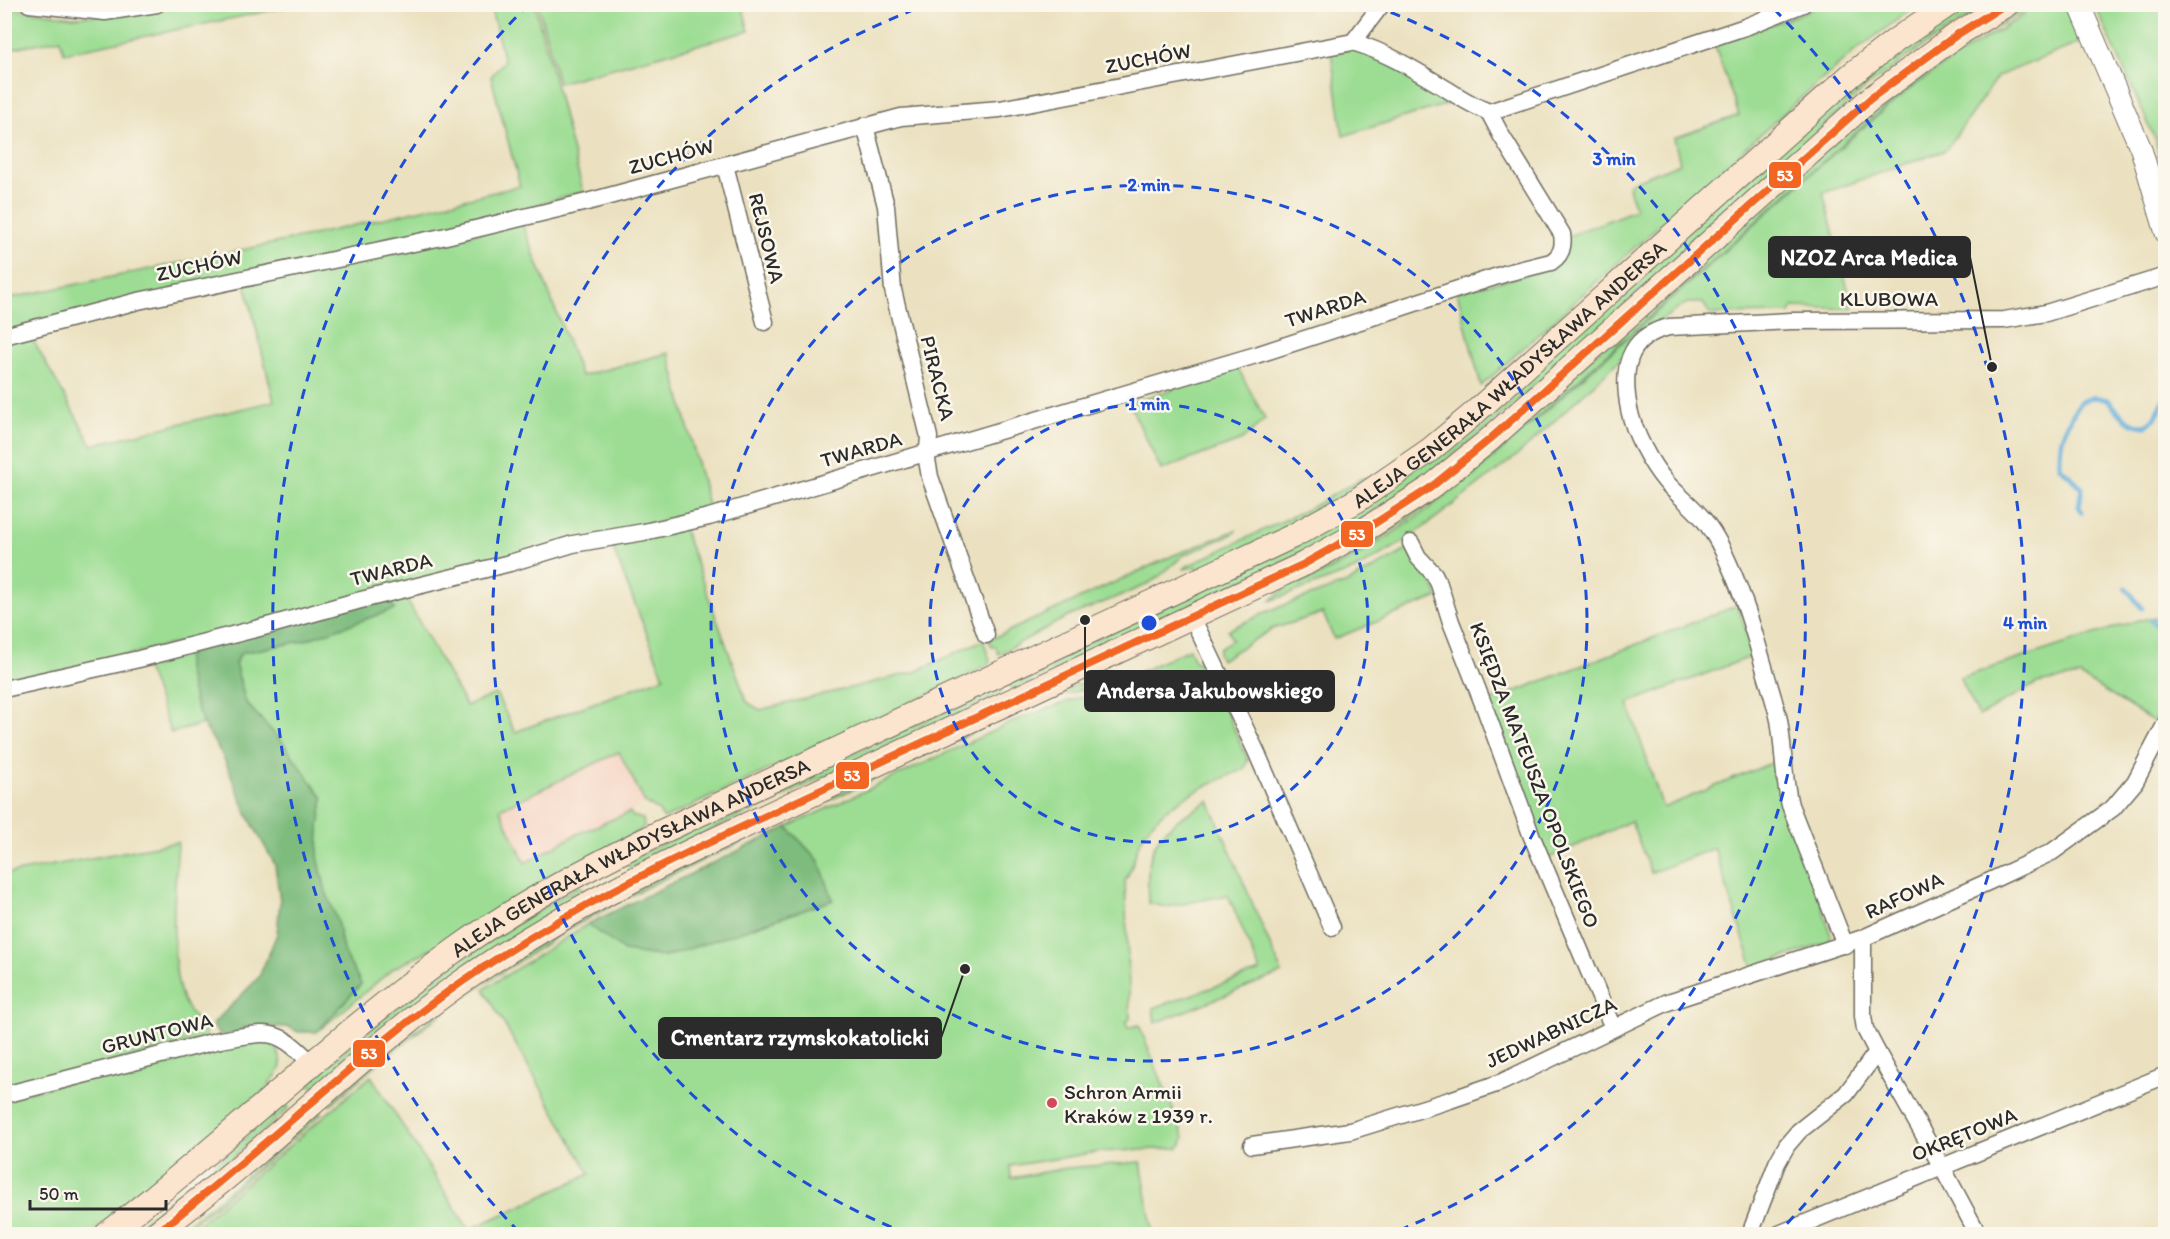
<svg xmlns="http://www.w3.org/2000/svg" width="2170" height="1239" viewBox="0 0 2170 1239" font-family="Itim,sans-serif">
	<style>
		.built { fill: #f5d3c1 }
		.green { fill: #9cdd93; stroke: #64845f; stroke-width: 1.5; fill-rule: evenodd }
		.forest { fill: #7dbc7d; stroke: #547454; stroke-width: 1.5 }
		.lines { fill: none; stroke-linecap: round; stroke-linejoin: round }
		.stream { stroke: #61aeda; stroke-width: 5 }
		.minor-casing { stroke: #6e6b5f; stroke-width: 19 }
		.tertiary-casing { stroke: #6e6b5f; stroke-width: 23 }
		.secondary-casing { stroke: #6e6b5f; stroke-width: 26 }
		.minor { stroke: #fff; stroke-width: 16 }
		.tertiary { stroke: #fff; stroke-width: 21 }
		.secondary { stroke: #fbe5cf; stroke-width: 24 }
		.bus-1-casing { stroke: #fbf7ec; stroke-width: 12 }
		.bus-1 { stroke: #f26522; stroke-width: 8 }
		.ring { fill: none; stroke: #1d4ed8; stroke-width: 3; stroke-dasharray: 10 8 }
		.poi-dot { fill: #d1495b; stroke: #fbf7ec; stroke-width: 2 }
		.labels { text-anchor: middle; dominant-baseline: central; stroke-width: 5; stroke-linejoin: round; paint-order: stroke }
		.street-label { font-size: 21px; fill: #2b2b2b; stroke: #fbf7ec }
		.poi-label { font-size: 21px; fill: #2b2b2b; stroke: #fbf7ec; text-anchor: start }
		.centre { fill: #1d4ed8; stroke: #fbf7ec; stroke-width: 3 }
		.ring-label { font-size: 18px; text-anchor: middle; font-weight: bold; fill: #1d4ed8; stroke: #fbf7ec; stroke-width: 5; stroke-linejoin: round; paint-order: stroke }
		.leader { fill: none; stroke: #2b2b2b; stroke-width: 2 }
		.callout-dot { fill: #2b2b2b; stroke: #fbf7ec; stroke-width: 2 }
		.callout { fill: #2b2b2b; stroke: #2b2b2b; stroke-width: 2 }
		.callout-label { font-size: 22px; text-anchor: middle; font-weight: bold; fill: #fff }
		.line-badge { stroke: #fbf7ec; stroke-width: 2 }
		.badge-label { font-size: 16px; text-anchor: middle; font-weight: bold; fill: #fff }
	</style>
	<rect width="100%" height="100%" fill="#fbf7ec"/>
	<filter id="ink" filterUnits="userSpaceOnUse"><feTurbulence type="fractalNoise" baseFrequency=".0167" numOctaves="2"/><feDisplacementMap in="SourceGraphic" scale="12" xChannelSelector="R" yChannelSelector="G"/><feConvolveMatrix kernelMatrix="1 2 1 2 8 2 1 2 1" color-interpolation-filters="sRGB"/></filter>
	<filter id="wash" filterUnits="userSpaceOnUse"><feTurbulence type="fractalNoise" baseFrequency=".008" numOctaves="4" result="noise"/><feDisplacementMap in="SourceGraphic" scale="24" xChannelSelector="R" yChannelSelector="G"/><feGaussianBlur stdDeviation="1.35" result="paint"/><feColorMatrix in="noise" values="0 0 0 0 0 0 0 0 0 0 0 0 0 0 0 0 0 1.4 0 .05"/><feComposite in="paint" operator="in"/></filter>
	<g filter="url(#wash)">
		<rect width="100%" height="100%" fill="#ebe1c0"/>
		<polygon class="built" points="619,752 645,803 630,812 575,836 525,863 500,810"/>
		<g class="green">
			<polygon points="180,5 297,5 64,53 60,39 5,50 4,7 73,17 133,13"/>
			<polygon points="490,5 535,5 584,195 577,193 534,206 529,212 5,331 5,299 309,236 520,186 491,77 504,61"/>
			<polygon points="538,5 742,5 749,31 558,83"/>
			<polygon points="1821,5 1917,5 1854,52 1794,104 1481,386 1457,292 1541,271 1568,236 1635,210 1628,184 1680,163 1674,138 1739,115 1714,44 1787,19"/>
			<polygon points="1968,5 1987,5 1908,56 1863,90 1486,429 1413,486 1330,539 1012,690 1008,680 1325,531 1901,49"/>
			<path d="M2037,5H2065L2082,42L1998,76L1946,150L1823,193L1853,309L1793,307L1790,313L1710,314L1703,303H1687L1651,327L1624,356L1519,454L1407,540L1354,570L1270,601L1298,579L1363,545L1426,503L1845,134L1903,86L1958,47L2021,9L2024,11ZM2024,12V15L1962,53L1907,91L1850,139L1474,475C1419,516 1362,559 1298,585L1365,549L1473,474L1849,138C1902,93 1961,44 2024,12Z"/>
			<polygon points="2095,5 2165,5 2165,177 2155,139"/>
			<polygon points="1353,49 1377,56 1454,102 1343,136 1331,52"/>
			<polygon points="522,223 581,376 669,353 710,513 5,685 5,339 29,333 92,445 274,401 245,283"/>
			<polygon points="1237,366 1265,419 1242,440 1161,470 1129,403 1172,390 1179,383"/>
			<polygon points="1362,478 1367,478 1369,481 1318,512 1199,570 1197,567 1184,569 1187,566 1312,507"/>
			<polygon points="683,527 747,702 760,710 915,672 983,640 990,660 988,665 965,677 664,819 658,810 645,803 619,752 500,809 525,863 575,835 630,812 632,816 643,819 644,826 641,830 454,937 394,968 317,1032 361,984 343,951 337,920 326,892 318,857 319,826 323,798 283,743 246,703 235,663 241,653 302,641 394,609 387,596 403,593 466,706 496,694 515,732 664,677 610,541"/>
			<polygon points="1236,530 1233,534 1184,555 1156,579 1144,586 1065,618 999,654 995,646 992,647 989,640 1172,556"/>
			<polygon points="1409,549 1432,582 1438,597 1334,639 1323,613 1272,629 1221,660 1218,653 1219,648 1232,640 1228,630 1271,610 1347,583"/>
			<polygon points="1738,605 1753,656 1628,703 1663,808 1776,761 1831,935 1828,942 1753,968 1714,848 1651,873 1631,821 1547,859 1488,702"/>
			<polygon points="2165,617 2165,693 2154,722 2080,676 2037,683 1979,716 1960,678 2138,620"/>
			<path d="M1189,649L1194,661L1199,663L1204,661L1248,760L1244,769C1208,785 1158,803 1140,842C1133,855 1134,868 1125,880L1130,1019L1126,1022L1128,1028L1139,1025L1184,1137L1182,1144L1178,1148L1098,1152L1010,1166L1011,1178L1067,1168L1141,1162L1153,1234H187L371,1076L469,1230L590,1174L484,989L588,924L624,950L665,957L833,900L819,861L787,827L1021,718L1101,690Z"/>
			<path d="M187,650C187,676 194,700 203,724L171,733L150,677L142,662Z"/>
			<polygon points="1116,672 1117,675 1092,686 1026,707 1044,697"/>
			<polygon points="999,686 1001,688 1002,693 632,867 629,867 627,864 628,860"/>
			<polygon points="1008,714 1008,716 651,885 569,929 461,998 460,996 532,948 650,882"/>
			<path d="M1209,801L1282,973L1155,1023L1153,1008L1260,971L1228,895L1166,907L1148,903C1145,842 1157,830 1209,801Z"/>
			<path d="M178,842C175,884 168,962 183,1000C188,1011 197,1022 206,1030L205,1038L5,1090V874Z"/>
			<path d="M578,886L583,888L582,894L315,1087L310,1086L309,1083C357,1040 406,998 458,962C497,935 538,911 578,886Z"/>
			<polygon points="449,1005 450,1007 375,1066 330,1105 328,1104 373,1064"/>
			<path d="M256,1042L269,1043L276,1046C283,1065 284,1069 269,1083L270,1086L114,1216L88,1234H5L4,1098L219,1045Z"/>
			<polygon points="285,1103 289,1108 176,1207 139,1234 128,1234 214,1165"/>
			<polygon points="320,1111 322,1113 221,1201 179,1234 174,1234 219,1199"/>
		</g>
		<g class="forest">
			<polygon points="387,596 395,609 302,641 241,653 235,663 246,703 283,743 323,798 319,826 318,857 326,892 337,920 343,951 361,984 317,1032 298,1032 289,1027 245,1027 240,1033 221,1036 212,1025 259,977 277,934 280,901 275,865 248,816 223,756 203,724 194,700 187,669 187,650"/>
			<polygon points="787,827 819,861 833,900 665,957 624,951 588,924"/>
		</g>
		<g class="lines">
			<g class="stream">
				<path d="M2081,512L2079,506L2082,488L2060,467C2059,436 2065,428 2080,402L2094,397L2109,400C2120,415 2128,425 2146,426L2155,418L2166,397"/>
				<polyline points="2126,588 2142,608"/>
				<polyline points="2151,621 2166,632"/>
			</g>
		</g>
	</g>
	<g filter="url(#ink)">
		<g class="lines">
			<defs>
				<g id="minor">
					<polyline points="29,4 105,12 157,4"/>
					<polyline points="1353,42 1382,4"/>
					<polyline points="865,126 886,206 893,290 929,437 927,460 930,477 986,635"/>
					<polyline points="725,165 765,322"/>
					<path d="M4,336L138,301L442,237L587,202L901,117L1000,109L1353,42C1385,52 1412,68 1440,85C1456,95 1472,106 1489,112L1745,27L1803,4"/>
					<polyline points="1411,543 1418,557 1434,574 1439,584 1451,622 1484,706 1532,837 1613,1028"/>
					<polyline points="1192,617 1256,751 1332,927"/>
					<path d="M4,689L139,659L271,625L357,601L510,563L573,544L644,532L709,517L1256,355L1507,273L1551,262C1562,255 1564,246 1562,234L1501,135L1489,112"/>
					<path d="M1845,945L1790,805C1783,777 1784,749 1779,720C1775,702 1769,685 1764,667C1754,632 1744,597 1729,564C1723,550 1716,536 1707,524C1696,508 1679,497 1666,482C1650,463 1634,433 1629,409C1622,372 1625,337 1669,327L1791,321L2004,320L2046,313L2166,276"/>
					<polyline points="1877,1052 1942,1167 1978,1234"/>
					<path d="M4,1095L220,1040C269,1032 276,1026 312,1064"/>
					<polyline points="1252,1145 1350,1131 1450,1100 1502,1082 1668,1002 1863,938 1990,881 2052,852 2113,808 2135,782 2166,723"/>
					<polyline points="1750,1234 1777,1163 1787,1145 1799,1131 1846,1094 1877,1052 1865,1029 1863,1016 1863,938"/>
					<polyline points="1779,1234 2166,1075"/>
				</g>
				<polyline id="tertiary" points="2079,4 2141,149 2166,233"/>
				<g id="secondary">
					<path id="s1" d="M107,1234C227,1142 335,1036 458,948C521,903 590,867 659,833L1293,536L1356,501L1430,450L1472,415L1851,75L1896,40L1949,4"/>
					<path d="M155,1234C181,1214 208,1193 233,1172C305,1112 373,1046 449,991C525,936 608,891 693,850L1304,564L1366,529L1430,488L1489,440L1870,99L1958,34L2007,4"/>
				</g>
			</defs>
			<use href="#minor" class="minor-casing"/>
			<use href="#tertiary" class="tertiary-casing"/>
			<use href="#secondary" class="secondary-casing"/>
			<use href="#minor" class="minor"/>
			<use href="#tertiary" class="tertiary"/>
			<use href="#secondary" class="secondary"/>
			<defs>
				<path id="bus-1" d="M155,1234C256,1156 347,1065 449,991C526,936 609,891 693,850L1304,564L1366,529L1430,488L1489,440L1870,99L1958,34L2006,4"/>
			</defs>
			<use href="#bus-1" class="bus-1-casing"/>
			<use href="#bus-1" class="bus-1"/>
		</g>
	</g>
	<g class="ring">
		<circle cx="1149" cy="623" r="219"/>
		<circle cx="1149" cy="623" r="438"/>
		<path d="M908 1234A657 657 0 0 1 924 6M1374 6A657 657 0 0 1 1390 1234"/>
		<path d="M519 1232A876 876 0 0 1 524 9M1774 9A876 876 0 0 1 1779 1232"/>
	</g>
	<circle class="poi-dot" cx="1052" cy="1103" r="6"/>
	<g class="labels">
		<g class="street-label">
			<text transform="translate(1148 58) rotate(-11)">ZUCHÓW</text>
			<text transform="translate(671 156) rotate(-15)">ZUCHÓW</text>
			<text transform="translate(767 238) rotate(76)">REJSOWA</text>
			<text transform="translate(199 265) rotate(-12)">ZUCHÓW</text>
			<text x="1889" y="298">KLUBOWA</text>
			<text transform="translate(1325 308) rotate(-18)">TWARDA</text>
			<text stroke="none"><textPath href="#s1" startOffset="1656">ALEJA GENERAŁA WŁADYSŁAWA ANDERSA</textPath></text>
			<text transform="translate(938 378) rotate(76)">PIRACKA</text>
			<text transform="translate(861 449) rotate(-16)">TWARDA</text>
			<text transform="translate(391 569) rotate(-14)">TWARDA</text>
			<text transform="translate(1535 775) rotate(69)">KSIĘDZA MATEUSZA OPOLSKIEGO</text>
			<text stroke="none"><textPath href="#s1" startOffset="648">ALEJA GENERAŁA WŁADYSŁAWA ANDERSA</textPath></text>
			<text transform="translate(1904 895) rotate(-25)">RAFOWA</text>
			<text transform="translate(1551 1032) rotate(-25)">JEDWABNICZA</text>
			<text transform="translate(157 1033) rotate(-14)">GRUNTOWA</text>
			<text transform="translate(1964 1134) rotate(-22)">OKRĘTOWA</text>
		</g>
		<g class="poi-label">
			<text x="1064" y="1091">Schron Armii<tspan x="1064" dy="24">Kraków z 1939 r.</tspan></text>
		</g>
	</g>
	<circle cx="1149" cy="623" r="9" class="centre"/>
	<g class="ring-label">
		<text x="1614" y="165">3 min</text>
		<text x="1149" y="191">2 min</text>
		<text x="1149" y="410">1 min</text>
		<text x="2025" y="629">4 min</text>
	</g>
	<path class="leader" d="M1992 367L1970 257M1085 620L1085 691M965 969L941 1038"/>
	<g class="callout-dot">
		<circle cx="1992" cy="367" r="6"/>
		<circle cx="1085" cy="620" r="6"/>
		<circle cx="965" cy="969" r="6"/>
	</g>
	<g class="callout">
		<rect x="1769" y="237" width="201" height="40" rx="6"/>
		<rect x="1085" y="671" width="249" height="40" rx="6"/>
		<rect x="659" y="1018" width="282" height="40" rx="6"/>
	</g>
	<g class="callout-label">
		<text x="1869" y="265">NZOZ Arca Medica</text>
		<text x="1210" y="698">Andersa Jakubowskiego</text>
		<text x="800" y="1045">Cmentarz rzymskokatolicki</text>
	</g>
	<g class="line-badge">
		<rect x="1768" y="161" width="34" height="28" rx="6" fill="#f26522"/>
		<rect x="1340" y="520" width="34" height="28" rx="6" fill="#f26522"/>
		<rect x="835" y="761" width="35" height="29" rx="6" fill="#f26522"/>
		<rect x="352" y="1039" width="34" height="29" rx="6" fill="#f26522"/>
	</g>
	<g class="badge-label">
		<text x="1785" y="181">53</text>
		<text x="1357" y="540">53</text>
		<text x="852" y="781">53</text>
		<text x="369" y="1059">53</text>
	</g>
	<rect width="2170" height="1239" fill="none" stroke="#fbf7ec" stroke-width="24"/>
	<path d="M30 1200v9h136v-9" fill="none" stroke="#2b2b2b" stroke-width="3"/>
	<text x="39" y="1200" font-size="18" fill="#2b2b2b" stroke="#fbf7ec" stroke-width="4.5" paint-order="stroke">50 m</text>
</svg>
